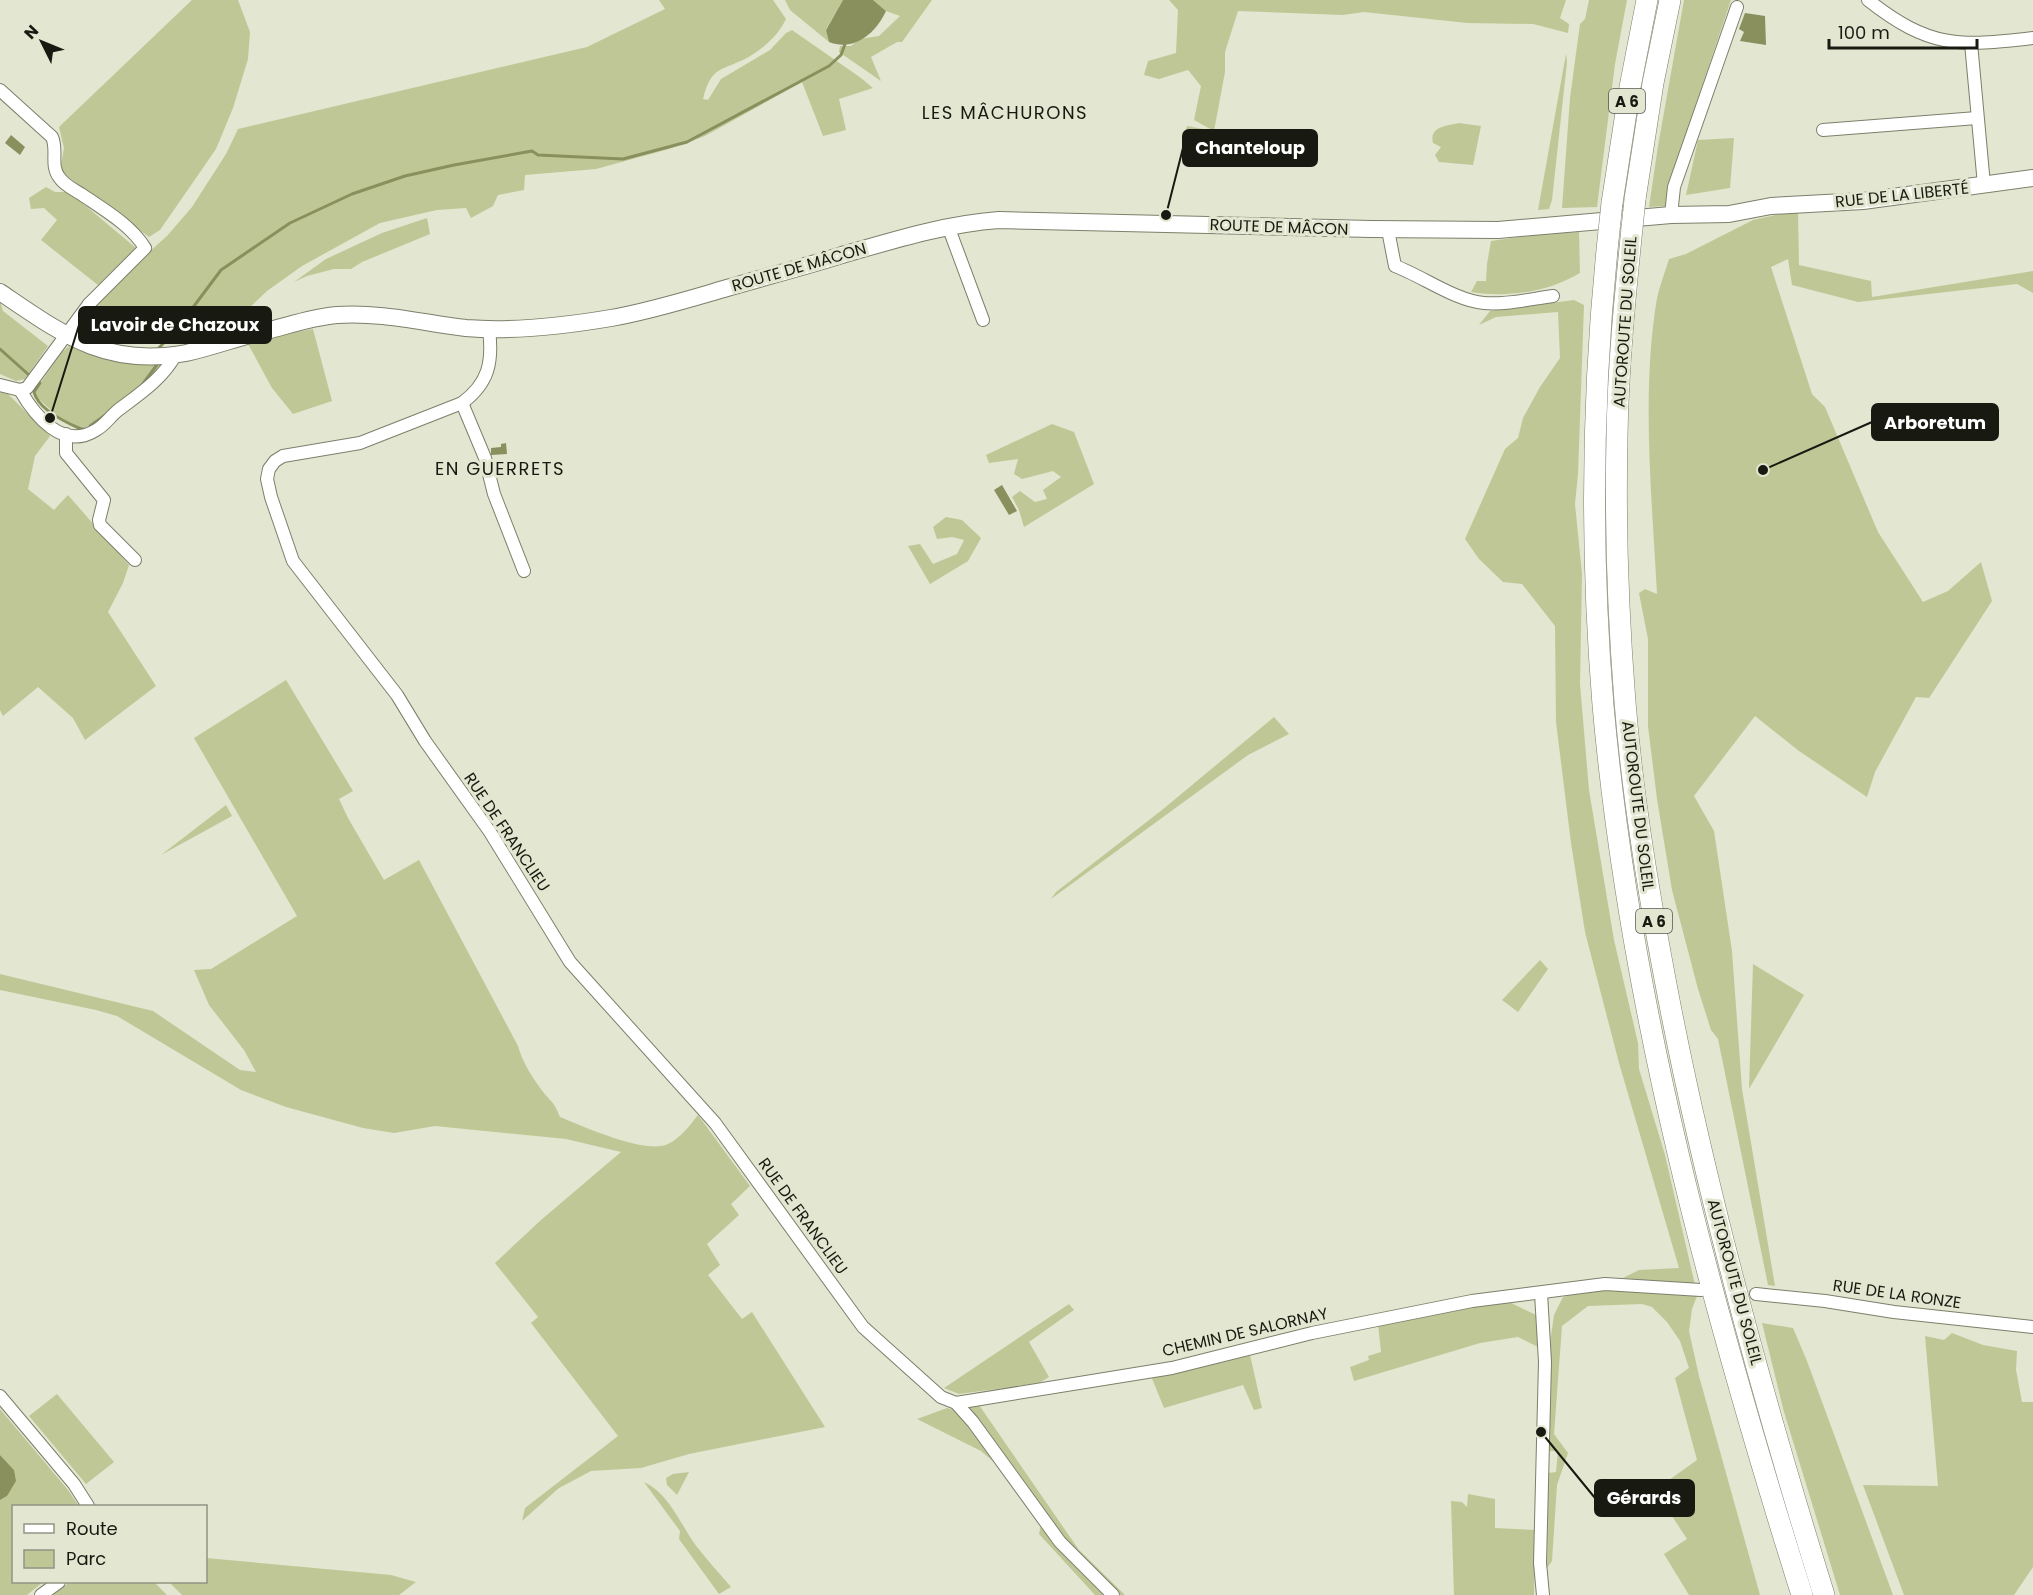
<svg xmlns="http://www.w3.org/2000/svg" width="2033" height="1595" viewBox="0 0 2033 1595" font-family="Poppins,sans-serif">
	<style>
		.green { fill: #c0c796 }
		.water { fill: #898f5d }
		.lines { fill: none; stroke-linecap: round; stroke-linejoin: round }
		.stream { stroke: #898f5d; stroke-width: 3 }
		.street-casing { stroke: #7c7f6a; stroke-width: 14 }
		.secondary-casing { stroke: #7c7f6a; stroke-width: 18 }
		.highway-casing { stroke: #7c7f6a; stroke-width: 22 }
		.street { stroke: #fff; stroke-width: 12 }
		.secondary { stroke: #fff; stroke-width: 16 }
		.highway { stroke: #fff; stroke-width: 21 }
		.highway-bridge-casing { stroke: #7c7f6a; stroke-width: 22; stroke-linecap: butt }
		.highway-bridge { stroke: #fff; stroke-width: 21 }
		.labels { text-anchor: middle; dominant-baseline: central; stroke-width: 6; stroke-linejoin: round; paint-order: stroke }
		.shield { fill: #e3e6d0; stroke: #55564a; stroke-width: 1.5 }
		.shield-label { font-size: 15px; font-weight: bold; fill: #181911 }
		.street-label { font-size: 16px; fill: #181911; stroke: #e3e6d0 }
		.neighbourhood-label { font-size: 18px; letter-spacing: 1.5px; fill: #181911; stroke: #e3e6d0 }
		.leader { fill: none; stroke: #181911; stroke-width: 2 }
		.callout-dot { fill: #181911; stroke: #e3e6d0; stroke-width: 2 }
		.callout { fill: #181911; stroke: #181911; stroke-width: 2 }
		.callout-label { font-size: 18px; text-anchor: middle; font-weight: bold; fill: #fff }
	</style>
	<rect width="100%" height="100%" fill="#e3e6d0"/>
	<g class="green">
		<polygon points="192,0 238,0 250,32 248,59 233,108 216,149 160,230 149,237 60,171 64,148 59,127"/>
		<path d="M659,0H773L786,19C778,36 762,50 745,59C720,71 711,67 703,99L708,100L721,79L770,50L786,33L792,30L861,78L873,88L839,99L846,130L823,136L802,82L705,136L669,149L596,169L525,175L524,190L498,195L493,206L471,218L466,208L437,210L380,223L302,266L267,291L247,310L215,330L172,344L123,340L99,332L94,307L113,284L167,236L192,207L226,154L238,129L587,47L665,9Z"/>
		<polygon points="785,0 843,0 826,29 829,42 790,10"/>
		<polygon points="873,0 932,0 902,42 897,42 871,57 881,81 839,52 840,46 851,46 860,39 879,36 900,16 886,11"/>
		<polygon points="1169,0 1566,0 1560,18 1569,24 1568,33 1533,24 1467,23 1364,12 1343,15 1238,11 1225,52 1225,72 1214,131 1194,120 1201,86 1188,70 1159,79 1144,75 1148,61 1176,53 1178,10"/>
		<polygon points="1589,0 1627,0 1615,64 1597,207 1562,208 1570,98 1580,24 1585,19"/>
		<polygon points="1684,0 1731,0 1668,187 1667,206 1649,207 1658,146"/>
		<polygon points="1566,54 1567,62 1552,200 1549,209 1538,210"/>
		<path d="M1459,123L1481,126L1473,165L1439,162L1435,155L1441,147L1433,143C1429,126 1447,126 1459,123Z"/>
		<polygon points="1187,126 1208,130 1206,142 1184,137"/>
		<polygon points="1734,138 1730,188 1686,195 1698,140"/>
		<polygon points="46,187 55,192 69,192 136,248 98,285 41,240 57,220 44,208 31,209 29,198"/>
		<path d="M1798,210L1799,265L1871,281L1872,297L2033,271V293L2017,284L1858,302L1792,285L1788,259L1771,267L1812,394L1825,407L1878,532L1923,602L1948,591L1981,562L1992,601L1929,698L1916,697L1875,772L1867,797L1799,751L1755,716L1694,796L1714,831L1732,951L1742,1089L1775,1286L1768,1285L1718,1039L1711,1030L1698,989L1672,890L1657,799L1648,726V639L1639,593L1645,589L1657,594C1652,498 1641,393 1657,298C1660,285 1665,272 1669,259L1686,254L1753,220Z"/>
		<polygon points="427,218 430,234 362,262 351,269 334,269 307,276 294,282 326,259 382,233"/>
		<path d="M1579,232L1580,273C1548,292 1508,298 1471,292L1477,281H1486L1487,264L1491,241L1541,234Z"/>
		<polygon points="1574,300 1584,305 1578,474 1575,504 1582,574 1580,684 1589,790 1614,940 1638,1043 1639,1069 1665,1155 1695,1285 1623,1278 1639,1270 1679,1268 1619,1063 1585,932 1571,843 1556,722 1555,626 1522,584 1503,582 1479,559 1465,539 1505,449 1518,438 1523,418 1540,387 1560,358 1558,312 1496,317 1479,325 1490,311"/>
		<polygon points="0,301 3,311 48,346 25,379 16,381 0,374"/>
		<polygon points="313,329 332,401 293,414 272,388 247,342"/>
		<path d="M69,346C102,358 128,368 164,363C144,385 108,418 81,429L61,419L33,394L60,354Z"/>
		<polygon points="0,391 5,391 50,436 35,456 28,489 54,510 68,495 129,565 123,583 108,612 156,686 85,740 73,718 38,687 3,716 0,710"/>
		<polygon points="1052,424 1074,432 1094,484 1024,527 1019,510 1012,497 1020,491 1035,502 1047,499 1043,490 1061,477 1053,471 1022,479 1014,474 1018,459 989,463 986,455"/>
		<polygon points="946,517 962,520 981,538 968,561 930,584 908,546 920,544 933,564 957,554 964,540 952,537 937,539 933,527"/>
		<path d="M286,680L353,791L339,799L348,818L384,880L419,860L518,1046C522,1062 534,1080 544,1093C553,1104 554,1102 560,1117C582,1126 647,1155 668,1144C681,1138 690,1125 698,1115L750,1186L731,1204L739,1215L707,1244L720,1265L708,1275L742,1319L752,1312L825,1427L689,1454L641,1468L591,1471L559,1488L522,1521L525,1508L618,1436L531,1323L538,1317L495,1263L541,1220L621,1152L566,1139L435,1126L394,1133L363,1128L286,1107L241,1090L117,1016L96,1010L0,990V974L153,1011L240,1070L256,1072L244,1050L209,1005L194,970L211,969L297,916L194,738Z"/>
		<polygon points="1274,717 1289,734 1248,755 1051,899 1056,892 1162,810"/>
		<polygon points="226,805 232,816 161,855"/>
		<polygon points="1540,960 1548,969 1518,1012 1502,1000"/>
		<polygon points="1753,964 1804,995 1749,1089"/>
		<polygon points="1600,1288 1697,1296 1692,1309 1689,1331 1699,1376 1760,1595 1689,1595 1664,1554 1687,1539 1655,1490 1697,1460 1675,1378 1689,1368 1680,1341 1667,1322 1652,1307 1642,1304 1588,1306 1562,1326 1554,1434 1568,1453 1557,1485 1552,1561 1547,1568 1548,1473 1556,1472 1558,1451 1549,1451 1551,1336 1554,1315 1563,1297"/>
		<polygon points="1509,1302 1536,1315 1538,1347 1518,1337 1480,1343 1354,1381 1350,1367 1369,1360 1368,1356 1381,1352 1378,1324 1478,1304"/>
		<polygon points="1069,1304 1074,1310 1029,1342 1049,1377 1039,1383 959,1394 944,1388"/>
		<polygon points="1762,1323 1793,1328 1807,1361 1893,1595 1840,1595 1784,1412"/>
		<polygon points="1952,1333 1983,1345 2017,1351 2016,1370 2022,1402 2033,1402 2033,1567 2014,1595 1904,1595 1863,1485 1938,1486 1925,1336 1944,1340"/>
		<polygon points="1250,1355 1262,1408 1254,1410 1243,1385 1164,1408 1151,1376 1175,1373"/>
		<polygon points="57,1394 114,1462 86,1484 29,1416"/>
		<polygon points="979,1405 1079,1550 1125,1595 1118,1595 1062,1537 987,1431 975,1416 964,1407"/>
		<polygon points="947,1408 957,1411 995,1463 981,1451 917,1419"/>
		<polygon points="0,1409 68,1490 79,1506 14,1506 14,1582 43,1582 27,1595 0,1595 0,1500 7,1496 14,1470 0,1455"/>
		<polygon points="689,1472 677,1495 667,1485 666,1478 673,1474"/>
		<path d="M644,1482C670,1494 681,1526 697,1547C708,1561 720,1574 731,1587L719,1594L679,1539L680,1531Z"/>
		<polygon points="1468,1494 1495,1499 1495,1528 1535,1530 1534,1595 1454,1595 1451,1501 1462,1502 1467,1507"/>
		<polygon points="1041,1525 1106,1595 1095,1595 1039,1534"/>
		<polygon points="206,1558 391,1575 416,1582 399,1595 182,1595 169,1582 206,1582"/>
		<polygon points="70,1582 154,1582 167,1595 52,1595"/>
	</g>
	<g class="water">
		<path d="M843,0H873L886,11C876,33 854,52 829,42L826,30Z"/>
		<polygon points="1745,13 1765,16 1766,45 1740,41 1744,32 1739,29"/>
		<polygon points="11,135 25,147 20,155 5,143"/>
		<polygon points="506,443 507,454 491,455 491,448 501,447 501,444"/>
		<polygon points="1002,485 1017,511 1009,515 994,490"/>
		<polygon points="0,1455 14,1470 16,1481 7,1496 0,1500"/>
	</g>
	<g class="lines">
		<g class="stream">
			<polyline points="0,349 29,375"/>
			<polyline points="157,350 176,330 221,270 290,223 352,194 405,176 454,165 532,151 538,155 623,159 687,142 829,66 841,55 845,44"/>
			<path d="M40,383L34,392C38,409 67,423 81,429H84"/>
			<polyline points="142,385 159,362"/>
			<polyline points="90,426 104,416"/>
		</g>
		<defs>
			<g id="street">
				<path d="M1868,0C1929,48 1959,47 2033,38"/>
				<polyline points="1971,43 1984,185"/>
				<path d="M0,90L52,137C58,150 50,165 59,177C64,185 73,189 81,194C103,209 131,225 145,248L89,304"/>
				<polyline points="1823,130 1977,118"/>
				<polyline points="1671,215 1674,187 1737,7"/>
				<polyline points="948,226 983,320"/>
				<path d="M1388,230L1395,266C1422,276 1456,301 1484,303C1506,305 1531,299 1553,296"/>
				<path d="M489,329C493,362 489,383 462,403L360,443L283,456L275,461L269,469L267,479L271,497L293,561L397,695L425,741L490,832L570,962L715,1123L863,1327L941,1397L956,1403L973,1422L1060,1542L1113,1595"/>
				<polyline points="0,385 20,390 27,388 89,304 88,332 96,348"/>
				<path d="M20,390C35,416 63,451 96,430C104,426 110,417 117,411C138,395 163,379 176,354"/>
				<polyline points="462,403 485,458 494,494 524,571"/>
				<polyline points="66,434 66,453 104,500 99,520 100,525 135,560"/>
				<polyline points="1541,1293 1545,1362 1540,1563 1543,1595"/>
				<polyline points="1756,1294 1825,1301 1894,1312 2033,1327"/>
				<polyline points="0,1396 74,1484 88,1506"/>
				<polyline points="956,1403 1172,1368 1312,1333 1472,1301 1605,1284 1701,1290"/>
				<polyline points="41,1595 59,1582"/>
			</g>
			<path id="secondary" d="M0,292C62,334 106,368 186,353C213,347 239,337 266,331C290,325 313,317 337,315C382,312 423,323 466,328C515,332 564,326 611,318C651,311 689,299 727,288C765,277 804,267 842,255C894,240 945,224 999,220L1371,229L1498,230L1671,215L1729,214L1771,206L1863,201L2033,178"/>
			<g id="highway">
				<polyline points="1635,199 1653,83 1670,0"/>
				<polyline points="1612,203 1630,87 1647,0"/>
				<path d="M1632,228C1625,297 1618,367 1617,437C1615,525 1618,614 1625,702C1633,802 1650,901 1669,1000C1708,1201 1763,1399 1824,1595"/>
				<path d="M1609,231C1592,388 1590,547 1603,705C1630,1008 1711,1306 1802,1595"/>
			</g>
		</defs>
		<use href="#street" class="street-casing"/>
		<use href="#secondary" class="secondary-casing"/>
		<use href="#highway" class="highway-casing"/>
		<use href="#street" class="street"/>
		<use href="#secondary" class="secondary"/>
		<use href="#highway" class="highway"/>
		<defs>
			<g id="highway-bridge">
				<polyline points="1632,228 1635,199"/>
				<polyline points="1609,231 1612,203"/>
			</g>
		</defs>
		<use href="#highway-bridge" class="highway-bridge-casing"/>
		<use href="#highway-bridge" class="highway-bridge"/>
	</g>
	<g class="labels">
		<g class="shield">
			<rect x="1609" y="89" width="36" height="24" rx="4.5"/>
			<rect x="1636" y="909" width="36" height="24" rx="4.5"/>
		</g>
		<g class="shield-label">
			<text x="1627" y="101">A 6</text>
			<text x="1654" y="921">A 6</text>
		</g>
		<g class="street-label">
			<text transform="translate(1902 195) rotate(-6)">RUE DE LA LIBERTÉ</text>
			<text transform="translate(1279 227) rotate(2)">ROUTE DE MÂCON</text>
			<text transform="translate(799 267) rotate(-16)">ROUTE DE MÂCON</text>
			<text transform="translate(1625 322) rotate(-86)">AUTOROUTE DU SOLEIL</text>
			<text transform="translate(1638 806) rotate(83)">AUTOROUTE DU SOLEIL</text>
			<text transform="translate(507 832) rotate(56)">RUE DE FRANCLIEU</text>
			<text transform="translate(803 1216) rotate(54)">RUE DE FRANCLIEU</text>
			<text transform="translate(1735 1282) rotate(75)">AUTOROUTE DU SOLEIL</text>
			<text transform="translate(1897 1294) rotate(8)">RUE DE LA RONZE</text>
			<text transform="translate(1245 1332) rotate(-13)">CHEMIN DE SALORNAY</text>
		</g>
		<g class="neighbourhood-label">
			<text x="1005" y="112">LES MÂCHURONS</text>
			<text x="500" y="468">EN GUERRETS</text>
		</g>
	</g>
	<path class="leader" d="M1166 215L1183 148M50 418L79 325M1763 470L1872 422M1541 1432L1595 1498"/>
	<g class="callout-dot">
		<circle cx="1166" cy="215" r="6"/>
		<circle cx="50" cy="418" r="6"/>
		<circle cx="1763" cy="470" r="6"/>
		<circle cx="1541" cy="1432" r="6"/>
	</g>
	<g class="callout">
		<rect x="1183" y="130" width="134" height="36" rx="6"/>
		<rect x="79" y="307" width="192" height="36" rx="6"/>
		<rect x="1872" y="404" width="126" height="36" rx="6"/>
		<rect x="1595" y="1480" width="99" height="36" rx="6"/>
	</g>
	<g class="callout-label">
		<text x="1250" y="154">Chanteloup</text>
		<text x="175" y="331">Lavoir de Chazoux</text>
		<text x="1935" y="429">Arboretum</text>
		<text x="1644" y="1504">Gérards</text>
	</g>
	<rect x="12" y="1505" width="195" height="78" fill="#e3e6d0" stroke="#929484" stroke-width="1.5"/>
	<rect x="24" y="1524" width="30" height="9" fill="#ffffff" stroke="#929484" stroke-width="1.5"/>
	<text x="66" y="1535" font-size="18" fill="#181911">Route</text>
	<rect x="24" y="1550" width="30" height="18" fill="#c0c796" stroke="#929484" stroke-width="1.5"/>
	<text x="66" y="1565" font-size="18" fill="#181911">Parc</text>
	<g transform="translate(42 42) rotate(313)" stroke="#e3e6d0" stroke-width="4.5" paint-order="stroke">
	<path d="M0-4.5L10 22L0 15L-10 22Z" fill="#181911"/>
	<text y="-9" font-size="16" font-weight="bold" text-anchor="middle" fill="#181911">N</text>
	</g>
	<path d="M1829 39v9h148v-9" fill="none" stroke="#181911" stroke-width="3"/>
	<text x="1838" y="39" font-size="18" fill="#181911" stroke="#e3e6d0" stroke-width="4.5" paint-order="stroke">100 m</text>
</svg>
